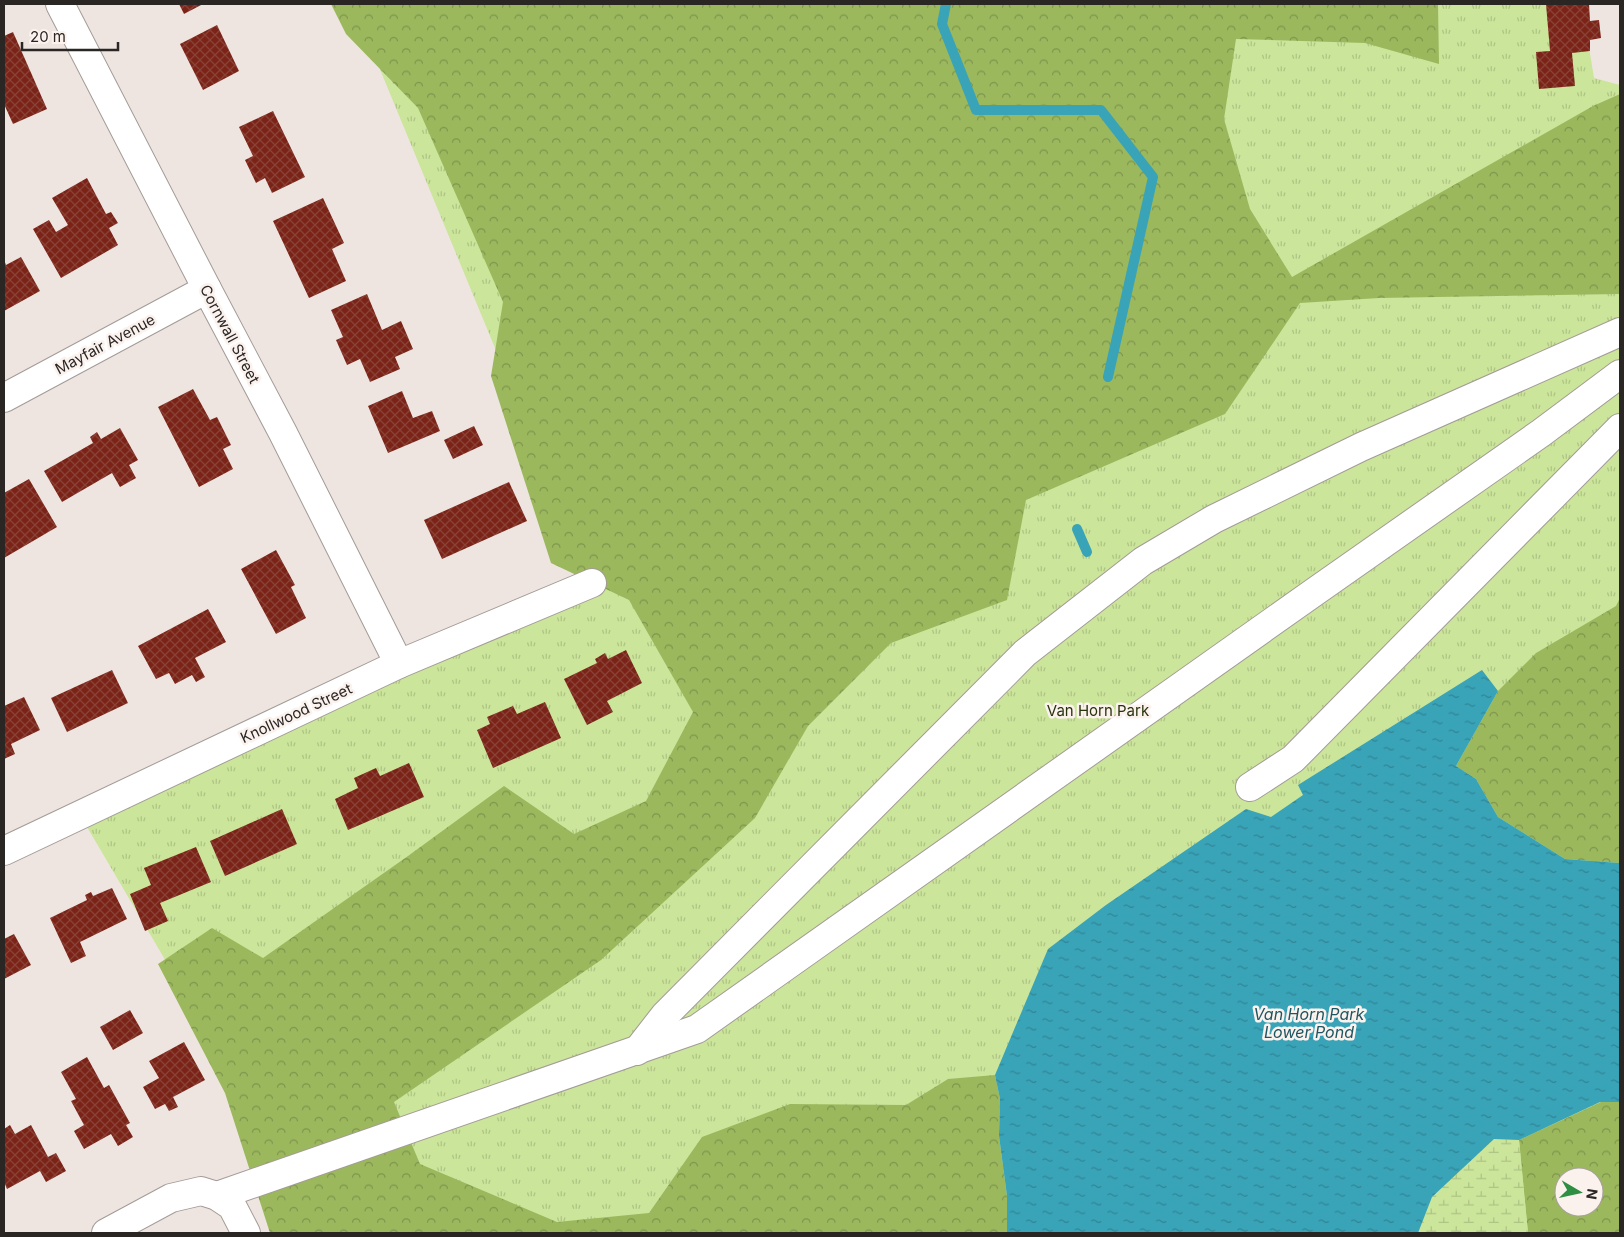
<svg xmlns="http://www.w3.org/2000/svg" width="1624" height="1237" viewBox="0 0 1624 1237" font-family="Inter,sans-serif">
	<style>
		.grass { fill: url(#grass-tufts); fill-rule: evenodd }
		.forest { fill: url(#forest-crowns); fill-rule: evenodd }
		.wetland { fill: url(#wetland-marsh) }
		.water { fill: url(#water-ripples) }
		.lines { fill: none; stroke-linecap: round; stroke-linejoin: round }
		.stream { stroke: #39a3b8; stroke-width: 10 }
		.building { fill: url(#building-cross-hatch) }
		.minor-casing { stroke: #a39b97; stroke-width: 30 }
		.minor { stroke: #fff; stroke-width: 28 }
		.labels { text-anchor: middle; dominant-baseline: central; stroke-width: 5; stroke-linejoin: round; paint-order: stroke }
		.street-label { font-size: 15px; fill: #292624; stroke: #fbf2ee }
		.park-label { font-size: 15px; fill: #28330c; stroke: #fbf2ee }
		.water-label { font-size: 16px; font-style: italic; fill: #1d5662; stroke: #fbf2ee }
	</style>
	<defs>
		<pattern id="grass-tufts" width="24" height="20" patternUnits="userSpaceOnUse" patternTransform="scale(1.25)"><rect width="24" height="20" fill="#cbe59a"/><path d="M3 7l-1-3M5 7V3M7 7l1-3M15 17l-1-3M17 17v-4M19 17l1-3" fill="none" stroke="#aec485"/></pattern>
		<pattern id="forest-crowns" width="20" height="18" patternUnits="userSpaceOnUse" patternTransform="scale(1.25)"><rect width="20" height="18" fill="#9bb85d"/><path d="M2 6a3 3 0 1 1 6 0M12 15a3 3 0 1 1 6 0" fill="none" stroke="#7e954d"/></pattern>
		<pattern id="wetland-marsh" width="20" height="14" patternUnits="userSpaceOnUse" patternTransform="scale(1.25)"><rect width="20" height="14" fill="#cbe59a"/><path d="M1 5h8M5 5V1M11 12h8M15 12V8" fill="none" stroke="#aec485"/></pattern>
		<pattern id="water-ripples" width="26" height="14" patternUnits="userSpaceOnUse" patternTransform="scale(1.25)"><rect width="26" height="14" fill="#39a3b8"/><path d="M2 4q2-2 4 0t4 0M15 11q2-2 4 0t4 0" fill="none" stroke="#308595"/></pattern>
		<pattern id="building-cross-hatch" width="8" height="8" patternUnits="userSpaceOnUse" patternTransform="scale(1.25)"><rect width="8" height="8" fill="#7b2317"/><path d="M0 0l8 8M0 8l8-8" fill="none" stroke="#894238"/></pattern>
	</defs>
	<rect width="100%" height="100%" fill="#eee5e1"/>
	<path class="grass" d="M353,4H1582L1594,78L1620,85V1233H291L251,1106L80,815L592,583ZM1564,1177H1594V1207H1564Z"/>
	<g class="forest">
		<polygon points="331,4 1438,4 1439,64 1365,43 1236,39 1224,119 1250,209 1292,277 1593,106 1620,94 1620,294 1379,298 1300,303 1225,414 1026,500 1007,600 891,643 808,726 755,818 601,960 394,1102 420,1164 557,1222 649,1213 702,1137 790,1104 906,1105 948,1079 995,1075 1000,1099 999,1136 1007,1196 1007,1233 270,1233 225,1093 158,964 212,928 263,958 408,856 504,786 574,834 646,801 693,712 629,600 551,563 491,376 503,302 418,108 346,34"/>
		<polygon points="1620,598 1620,863 1565,859 1498,817 1476,779 1456,766 1498,691 1536,653 1616,606"/>
		<path d="M1601,1102H1620V1233H1528L1519,1140ZM1564,1177H1594V1207H1564Z"/>
	</g>
	<polygon class="wetland" points="1494,1139 1519,1140 1528,1233 1418,1233 1432,1197"/>
	<polygon class="water" points="1482,670 1498,691 1456,766 1476,779 1498,817 1565,859 1620,863 1620,1102 1600,1102 1519,1140 1494,1139 1432,1197 1418,1233 1007,1233 1007,1196 999,1136 1000,1099 995,1075 1048,949 1106,905 1246,809 1271,817 1303,795 1298,785"/>
	<g class="lines">
		<g class="stream">
			<polyline points="946,4 942,24 976,110 1101,110 1153,177 1108,377"/>
			<polyline points="1077,529 1087,552"/>
		</g>
	</g>
	<g class="building">
		<polygon points="179,4 203,4 184,14"/>
		<polygon points="1546,4 1589,4 1590,21 1599,20 1601,38 1590,40 1590,51 1572,53 1575,86 1539,89 1536,52 1550,51"/>
		<polygon points="217,25 239,71 203,90 180,44"/>
		<polygon points="13,32 47,109 13,124 4,104 4,36"/>
		<polygon points="273,111 305,177 272,193 265,178 256,183 245,160 253,156 239,127"/>
		<polygon points="87,178 106,214 111,212 118,223 109,228 118,245 61,278 33,229 49,220 56,232 68,225 52,198"/>
		<polygon points="323,198 344,243 332,249 346,281 309,298 273,221"/>
		<polygon points="21,257 40,291 4,311 4,260 6,265"/>
		<polygon points="367,294 382,330 401,321 413,349 395,357 400,369 370,382 360,359 347,365 336,340 343,337 331,310"/>
		<polygon points="193,389 210,420 217,417 231,445 223,449 233,469 199,487 158,407"/>
		<polygon points="402,391 413,418 432,411 440,431 388,453 368,406"/>
		<polygon points="474,426 483,445 453,459 444,440"/>
		<polygon points="120,428 138,460 129,465 136,478 120,487 112,473 62,502 44,471 93,443 90,437 97,432 101,439"/>
		<polygon points="29,479 57,527 4,558 4,493"/>
		<polygon points="509,482 527,521 442,559 424,520"/>
		<polygon points="276,550 295,585 291,587 306,618 276,634 241,569"/>
		<polygon points="208,609 226,642 195,658 205,677 196,682 192,675 175,684 169,673 156,679 138,646"/>
		<polygon points="626,650 642,683 607,701 613,712 587,725 564,679 597,663 595,659 605,653 608,659"/>
		<polygon points="112,670 128,703 67,732 51,698"/>
		<polygon points="24,697 40,730 11,744 15,754 4,759 4,706"/>
		<polygon points="545,702 561,738 493,768 477,730 490,724 487,717 513,706 517,714"/>
		<polygon points="409,763 424,797 348,830 335,799 358,788 354,778 376,768 380,776"/>
		<polygon points="282,809 297,844 225,876 210,841"/>
		<polygon points="196,847 211,882 160,903 168,921 145,931 130,894 151,885 144,868"/>
		<polygon points="112,888 127,919 80,942 86,956 71,963 50,918 87,900 85,895 91,892 93,896"/>
		<polygon points="14,934 31,965 4,979 4,939"/>
		<polygon points="130,1010 143,1033 113,1050 100,1027"/>
		<polygon points="184,1042 205,1080 173,1097 178,1107 169,1111 165,1104 155,1109 143,1087 159,1078 149,1061"/>
		<polygon points="87,1057 104,1088 109,1085 130,1123 126,1125 133,1137 118,1146 111,1134 84,1149 74,1131 84,1125 71,1101 76,1099 61,1072"/>
		<polygon points="10,1125 15,1134 31,1125 48,1157 56,1153 66,1171 46,1182 40,1171 7,1189 4,1182 4,1129"/>
	</g>
	<g class="lines">
		<defs>
			<g id="minor">
				<polyline points="60,4 207,289 283,433 399,664"/>
				<polyline points="4,398 207,289"/>
				<polyline points="1250,787 1293,759 1620,428"/>
				<polyline points="4,851 399,664 592,583"/>
				<polyline points="637,1051 665,1015 1025,653 1143,561 1214,519 1361,447 1620,332"/>
				<polyline points="217,1196 697,1029 1313,593 1541,433 1620,374"/>
				<polyline points="106,1233 171,1198 201,1191 217,1196 232,1206 246,1233"/>
			</g>
		</defs>
		<use href="#minor" class="minor-casing"/>
		<use href="#minor" class="minor"/>
	</g>
	<g class="labels">
		<g class="street-label">
			<text transform="translate(230 334) rotate(62)">Cornwall Street</text>
			<text transform="translate(105 344) rotate(-28)">Mayfair Avenue</text>
			<text transform="translate(296 713) rotate(-25)">Knollwood Street</text>
		</g>
		<g class="park-label">
			<text x="1098" y="710">Van Horn Park</text>
		</g>
		<g class="water-label">
			<text x="1309" y="1014">Van Horn Park<tspan x="1309" dy="18">Lower Pond</tspan></text>
		</g>
	</g>
	<rect width="1624" height="1237" fill="none" stroke="#292624" stroke-width="10"/>
	<g transform="translate(1579 1192) rotate(99)"><circle r="24" fill="#fbf2ee" stroke="#a7a09d"/>
	<path d="M0-4L9 19L0 12L-9 19Z" fill="#2e8e42"/>
	<text y="-8" font-size="14" font-weight="bold" text-anchor="middle" fill="#292624">N</text>
	</g>
	<path d="M22 42v8h96v-8" fill="none" stroke="#292624" stroke-width="2.5"/>
	<text x="30" y="42" font-size="15" fill="#292624" stroke="#fbf2ee" stroke-width="4" paint-order="stroke">20 m</text>
</svg>
